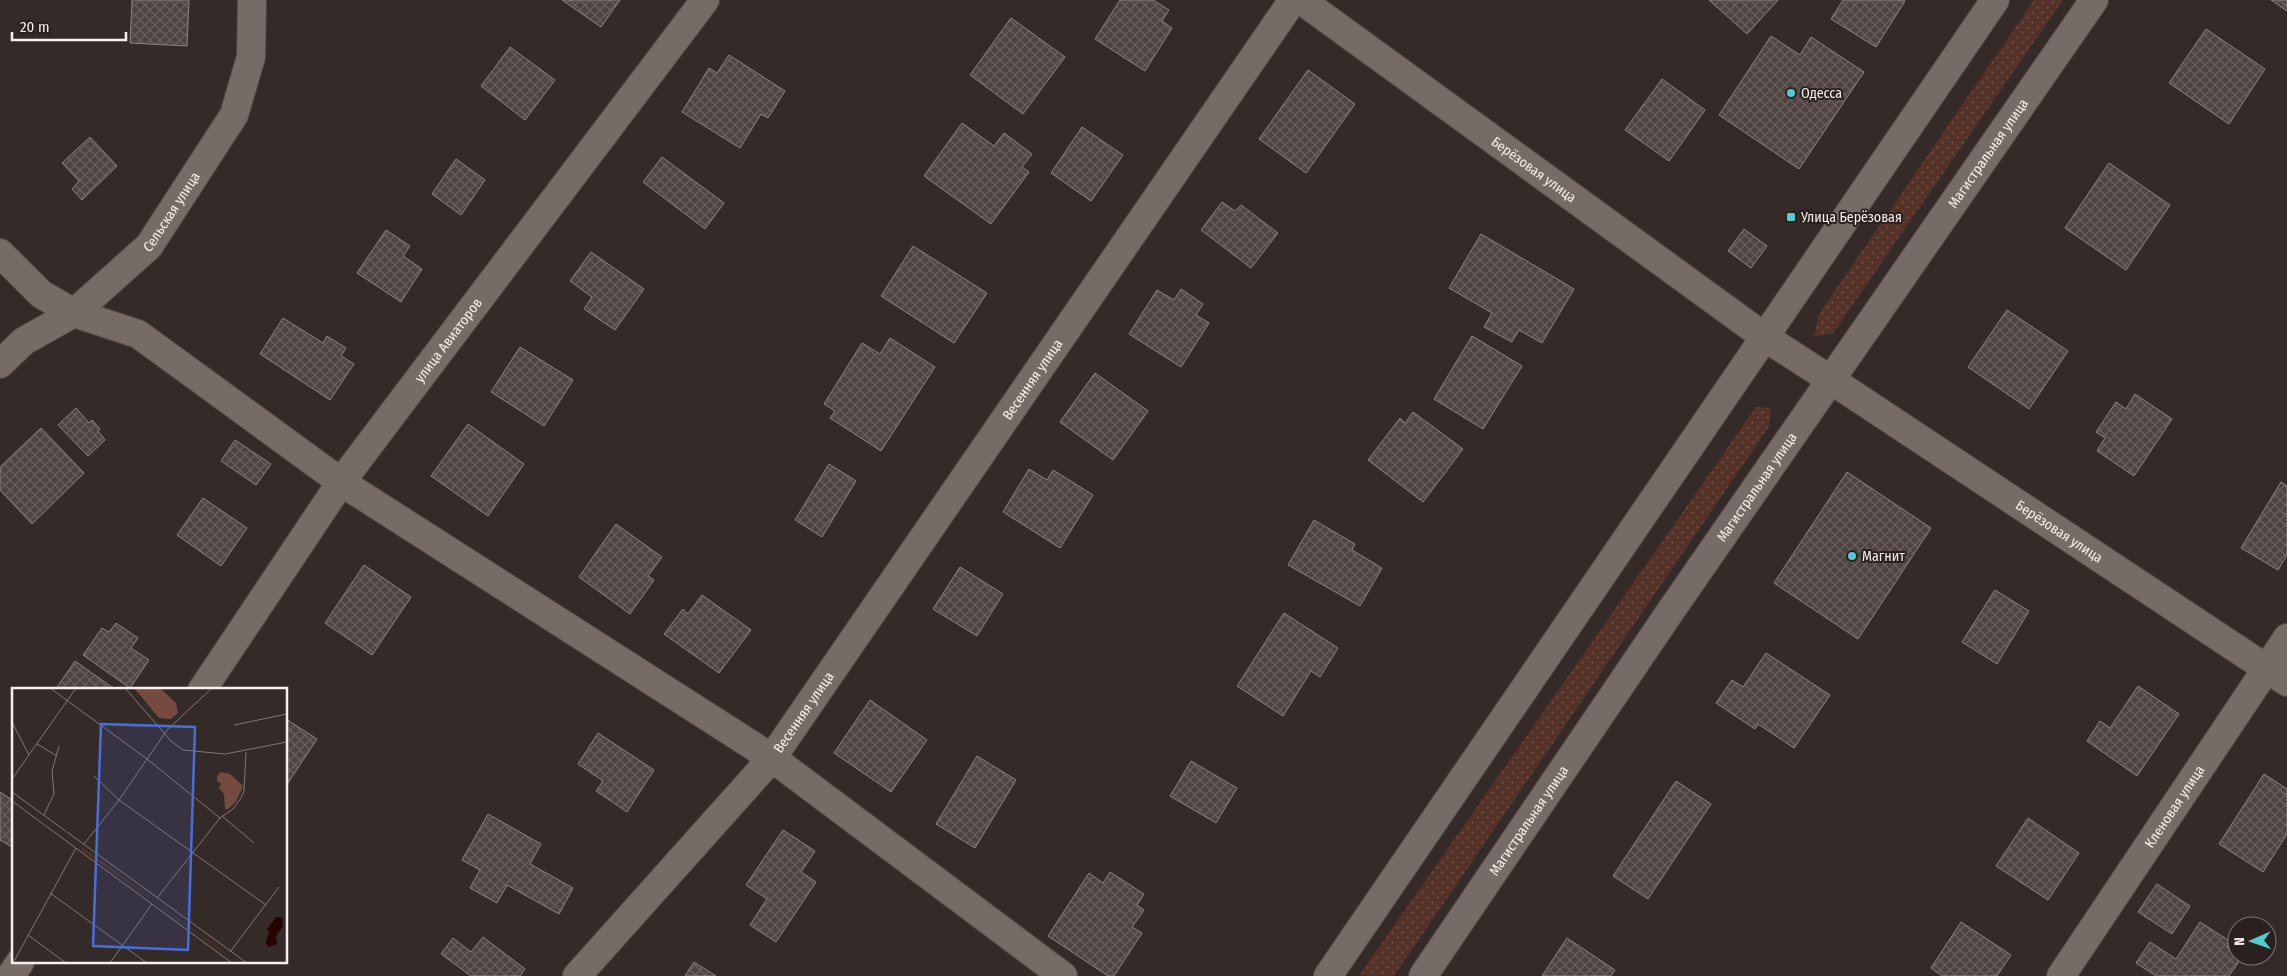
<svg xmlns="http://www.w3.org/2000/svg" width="2287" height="976" viewBox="0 0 2287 976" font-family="'Fira Sans Condensed',sans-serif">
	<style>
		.grass { fill: url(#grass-dots) }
		.building { fill: url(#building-cross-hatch); stroke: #8f837f }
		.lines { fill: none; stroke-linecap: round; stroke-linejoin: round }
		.minor-casing { stroke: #514845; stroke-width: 30 }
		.secondary-casing { stroke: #514845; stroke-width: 30 }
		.minor { stroke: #776b67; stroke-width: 28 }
		.secondary { stroke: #776b67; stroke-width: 28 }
		.poi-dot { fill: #52cdcf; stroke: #2a211e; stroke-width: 2 }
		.labels { text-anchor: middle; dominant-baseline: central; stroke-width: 4; stroke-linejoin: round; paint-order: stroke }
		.poi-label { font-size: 14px; fill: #f7f0ee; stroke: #2a211e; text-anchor: start }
		.street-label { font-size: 14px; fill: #f7f0ee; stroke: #2a211e }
		.inset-road { fill: none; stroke: #827977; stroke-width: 1 }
		.view { fill: #496edc; fill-opacity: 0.15; stroke: #496edc; stroke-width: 2.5 }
		.inset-edge { fill: none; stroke: #f7f0ee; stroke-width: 2.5 }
	</style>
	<defs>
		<pattern id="grass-dots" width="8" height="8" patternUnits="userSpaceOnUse" patternTransform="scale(1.25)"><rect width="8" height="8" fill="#553227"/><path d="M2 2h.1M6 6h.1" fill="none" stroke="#6e5047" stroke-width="1.8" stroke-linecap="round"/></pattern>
		<pattern id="building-cross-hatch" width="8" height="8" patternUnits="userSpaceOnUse" patternTransform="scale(1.25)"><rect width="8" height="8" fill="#4f4441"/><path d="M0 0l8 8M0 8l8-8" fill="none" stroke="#695f5d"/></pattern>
	</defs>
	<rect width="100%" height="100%" fill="#342a27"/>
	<g class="grass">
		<polygon points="2034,0 2063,0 1833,333 1814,337 1819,314"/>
		<polygon points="1756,407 1771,408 1769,427 1394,976 1359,976"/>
	</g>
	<g class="building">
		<polygon points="132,0 189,0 187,46 130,43"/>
		<polygon points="562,0 620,0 601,27"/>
		<polygon points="1120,0 1153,0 1169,10 1162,21 1172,28 1145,71 1095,39"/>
		<polygon points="1709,0 1778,0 1747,34"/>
		<polygon points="1843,0 1903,0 1905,1 1876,47 1831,19"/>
		<polygon points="2271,0 2287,0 2287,11"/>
		<polygon points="1011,18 1065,57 1023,114 970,75"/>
		<polygon points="2206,29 2265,69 2229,124 2169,83"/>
		<polygon points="1771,36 1800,55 1811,37 1864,72 1799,169 1719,115"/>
		<polygon points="510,47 555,80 525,120 481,86"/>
		<polygon points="729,55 785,91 768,118 761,114 740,148 682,112 709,68 717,73"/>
		<polygon points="1308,70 1355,104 1306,173 1259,139"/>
		<polygon points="1662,79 1705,110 1669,161 1625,130"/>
		<polygon points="962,123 994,146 1004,133 1032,154 1022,167 1029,172 991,224 924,176"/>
		<polygon points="1082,127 1123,155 1091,201 1051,173"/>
		<polygon points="90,137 117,166 82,200 72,189 79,181 62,163"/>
		<polygon points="662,157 724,203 705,229 643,182"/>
		<polygon points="456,159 485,180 461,215 432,194"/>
		<polygon points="2109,163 2170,205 2126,270 2065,228"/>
		<polygon points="1222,202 1235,211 1241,205 1278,233 1251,268 1201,230"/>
		<polygon points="1744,229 1767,246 1751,268 1728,251"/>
		<polygon points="386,230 410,246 403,256 422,269 401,302 357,273"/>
		<polygon points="1481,234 1574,289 1542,343 1519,330 1512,342 1484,327 1492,313 1449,288"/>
		<polygon points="913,246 987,293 954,343 881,296"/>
		<polygon points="591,252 644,289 615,330 584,309 592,297 570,281"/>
		<polygon points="1181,289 1203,304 1196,315 1209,323 1181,367 1129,334 1157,290 1174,300"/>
		<polygon points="2007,310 2068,351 2029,409 1968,367"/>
		<polygon points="283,318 323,343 327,336 346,348 341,356 354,364 330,400 260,354"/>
		<polygon points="1472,336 1522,366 1483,429 1434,399"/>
		<polygon points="890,338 935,367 881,451 830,418 835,411 824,404 862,343 880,354"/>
		<polygon points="520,347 573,380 544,426 491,392"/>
		<polygon points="1095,373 1148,411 1113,460 1060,422"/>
		<polygon points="2135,394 2172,419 2134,476 2097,451 2105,438 2096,432 2116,402 2126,409"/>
		<polygon points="76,408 89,423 92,420 100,429 98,431 105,440 88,456 58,425"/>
		<polygon points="1413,412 1463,449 1423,502 1368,460 1400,418 1405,423"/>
		<polygon points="468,424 524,464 488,516 431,476"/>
		<polygon points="41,428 84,473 32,524 0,490 0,467"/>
		<polygon points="235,440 271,464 256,485 221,461"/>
		<polygon points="829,464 856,481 822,537 795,520"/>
		<polygon points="1029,469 1047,480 1053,470 1093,495 1060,548 1003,512"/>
		<polygon points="1847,472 1931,528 1858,639 1774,583"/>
		<polygon points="2281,482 2287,486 2287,555 2278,570 2241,548"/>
		<polygon points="203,498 247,528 221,566 177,535"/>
		<polygon points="1314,520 1355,544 1352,550 1382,568 1360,606 1288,565"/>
		<polygon points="616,524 662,557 648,576 654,580 630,614 579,577"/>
		<polygon points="364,565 411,597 372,655 325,623"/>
		<polygon points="960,567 1003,594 977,636 933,609"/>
		<polygon points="1995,590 2029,611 1997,664 1962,642"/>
		<polygon points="702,595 751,630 719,673 664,634 683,609 688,614"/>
		<polygon points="1284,613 1338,648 1320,677 1311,671 1283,716 1237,686"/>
		<polygon points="116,623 138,638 131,648 149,660 130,688 83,655 102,628 109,632"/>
		<polygon points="1766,653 1830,695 1794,748 1758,724 1755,729 1716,703 1732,680 1743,687"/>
		<polygon points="75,661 116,690 55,690"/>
		<polygon points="2138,686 2179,714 2137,776 2087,741 2100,721 2110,728"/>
		<polygon points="870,700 927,740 891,792 834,753"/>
		<polygon points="286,719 317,739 288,783 286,782"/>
		<polygon points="598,733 654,770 627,812 596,791 603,781 578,764"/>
		<polygon points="977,756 1016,780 975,848 936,824"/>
		<polygon points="1191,761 1237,788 1216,823 1170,796"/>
		<polygon points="2264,774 2287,789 2287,834 2263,872 2219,844"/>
		<polygon points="1676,781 1711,804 1648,899 1613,876"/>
		<polygon points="0,792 14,801 14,848 0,840"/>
		<polygon points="488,814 541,844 530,864 573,888 559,914 507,885 497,903 470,888 480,870 462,860"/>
		<polygon points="2028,818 2079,853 2048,900 1996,866"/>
		<polygon points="783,830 815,851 801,872 816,882 776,942 750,925 767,899 746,885"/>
		<polygon points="1110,872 1144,894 1137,905 1144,910 1132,927 1142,933 1114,976 1108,976 1048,936 1089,873 1103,883"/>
		<polygon points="2157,884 2190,906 2172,934 2138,912"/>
		<polygon points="1961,922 2011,955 1997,976 1942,976 1931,968"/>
		<polygon points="2200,922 2231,942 2227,947 2237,953 2237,956 2242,957 2229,976 2156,976 2136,963 2150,942 2176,959"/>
		<polygon points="483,937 525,969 520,976 471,976 441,954 453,938 471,952"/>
		<polygon points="1567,938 1615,970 1611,976 1542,976"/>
		<polygon points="694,962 716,976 685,976"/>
	</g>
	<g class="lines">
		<defs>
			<g id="minor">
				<path id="s1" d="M1301,0L1766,338"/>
				<polyline points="0,253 41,294 74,313 138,334 341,482 772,758 1063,976"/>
				<path id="s2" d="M0,364L24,341L74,313L149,246L234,115L251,57L252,0"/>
				<path id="s3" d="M1831,380L2287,682"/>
				<path id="s4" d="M202,690L341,482L705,0"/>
				<polyline points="11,976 20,962"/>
				<path id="s5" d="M577,976L772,758L1293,0"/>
				<path id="s6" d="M2061,976L2287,638"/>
			</g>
			<g id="secondary">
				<polyline points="1766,338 1831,380"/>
				<polyline points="1328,976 1995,0"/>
				<path id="s7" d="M1423,976L1672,609L2094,0"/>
			</g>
		</defs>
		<use href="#minor" class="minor-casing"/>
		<use href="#secondary" class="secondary-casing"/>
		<use href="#minor" class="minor"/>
		<use href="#secondary" class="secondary"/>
	</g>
	<g class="poi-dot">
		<circle cx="1791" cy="93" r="5"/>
		<rect x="1786" y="212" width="10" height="10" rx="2.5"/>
		<circle cx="1852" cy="556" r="5"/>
	</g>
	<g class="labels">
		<g class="poi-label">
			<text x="1801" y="93">Одесса</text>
			<text x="1801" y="217">Улица Берёзовая</text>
			<text x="1862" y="556">Магнит</text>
		</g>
		<g class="street-label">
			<text stroke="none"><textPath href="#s7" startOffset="998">Магистральная улица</textPath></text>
			<text stroke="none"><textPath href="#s1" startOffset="288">Берёзовая улица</textPath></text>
			<text stroke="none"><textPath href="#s2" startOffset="232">Сельская улица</textPath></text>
			<text stroke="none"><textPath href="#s4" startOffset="428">улица Авиаторов</textPath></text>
			<text stroke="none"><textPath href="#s5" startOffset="752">Весенняя улица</textPath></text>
			<text stroke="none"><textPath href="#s7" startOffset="592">Магистральная улица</textPath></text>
			<text stroke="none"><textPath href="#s3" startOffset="274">Берёзовая улица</textPath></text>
			<text stroke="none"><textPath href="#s5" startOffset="348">Весенняя улица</textPath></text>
			<text stroke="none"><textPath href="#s6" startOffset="204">Кленовая улица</textPath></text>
			<text stroke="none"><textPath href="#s7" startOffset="188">Магистральная улица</textPath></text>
		</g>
	</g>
	<g transform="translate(12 688)">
		<rect width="275" height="275" fill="#342a27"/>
		<path d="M70,159L138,209V210L70,162ZM145,215L214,265L215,267L145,216Z" fill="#553227"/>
		<path d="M122,0H148L164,15L166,25L159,31L147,30ZM209,84L218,86L231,98L224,114L216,121H213L212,106L207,100L209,96L205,93V88Z" fill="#744b3e"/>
		<path d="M264,229H270L271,238L264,248L265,256L256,259L254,254L257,244L255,241Z" fill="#260500"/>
		<path class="inset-road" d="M38,0L135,71L208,130M113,0L159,53L171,62L213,66L275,54M0,34L17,67M222,37L275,26M25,56L45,68M82,88L107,112L254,217M0,91L64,0M0,104L235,275M0,113L220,275M32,127L42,106L40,83L47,58M210,128L242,155M72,156L107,112L155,42L199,1M38,205L135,275M145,210L208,130L221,121L229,110L232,103L234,64M16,247L54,275M218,264L267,199M1,275L64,160M98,275L140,216"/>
		<path class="view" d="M89,36L183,39L176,262L81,258Z"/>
		<rect width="275" height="275" class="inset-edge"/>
	</g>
	<g transform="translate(2252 941) rotate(268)"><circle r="24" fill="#2a211e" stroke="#7c7471"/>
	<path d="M0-4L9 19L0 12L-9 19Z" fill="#52cdcf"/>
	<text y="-8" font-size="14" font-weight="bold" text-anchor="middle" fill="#f7f0ee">N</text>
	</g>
	<path d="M12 32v8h114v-8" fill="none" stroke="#f7f0ee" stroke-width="2.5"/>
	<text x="20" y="32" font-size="15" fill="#f7f0ee" stroke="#2a211e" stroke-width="4" paint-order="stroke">20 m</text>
</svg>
